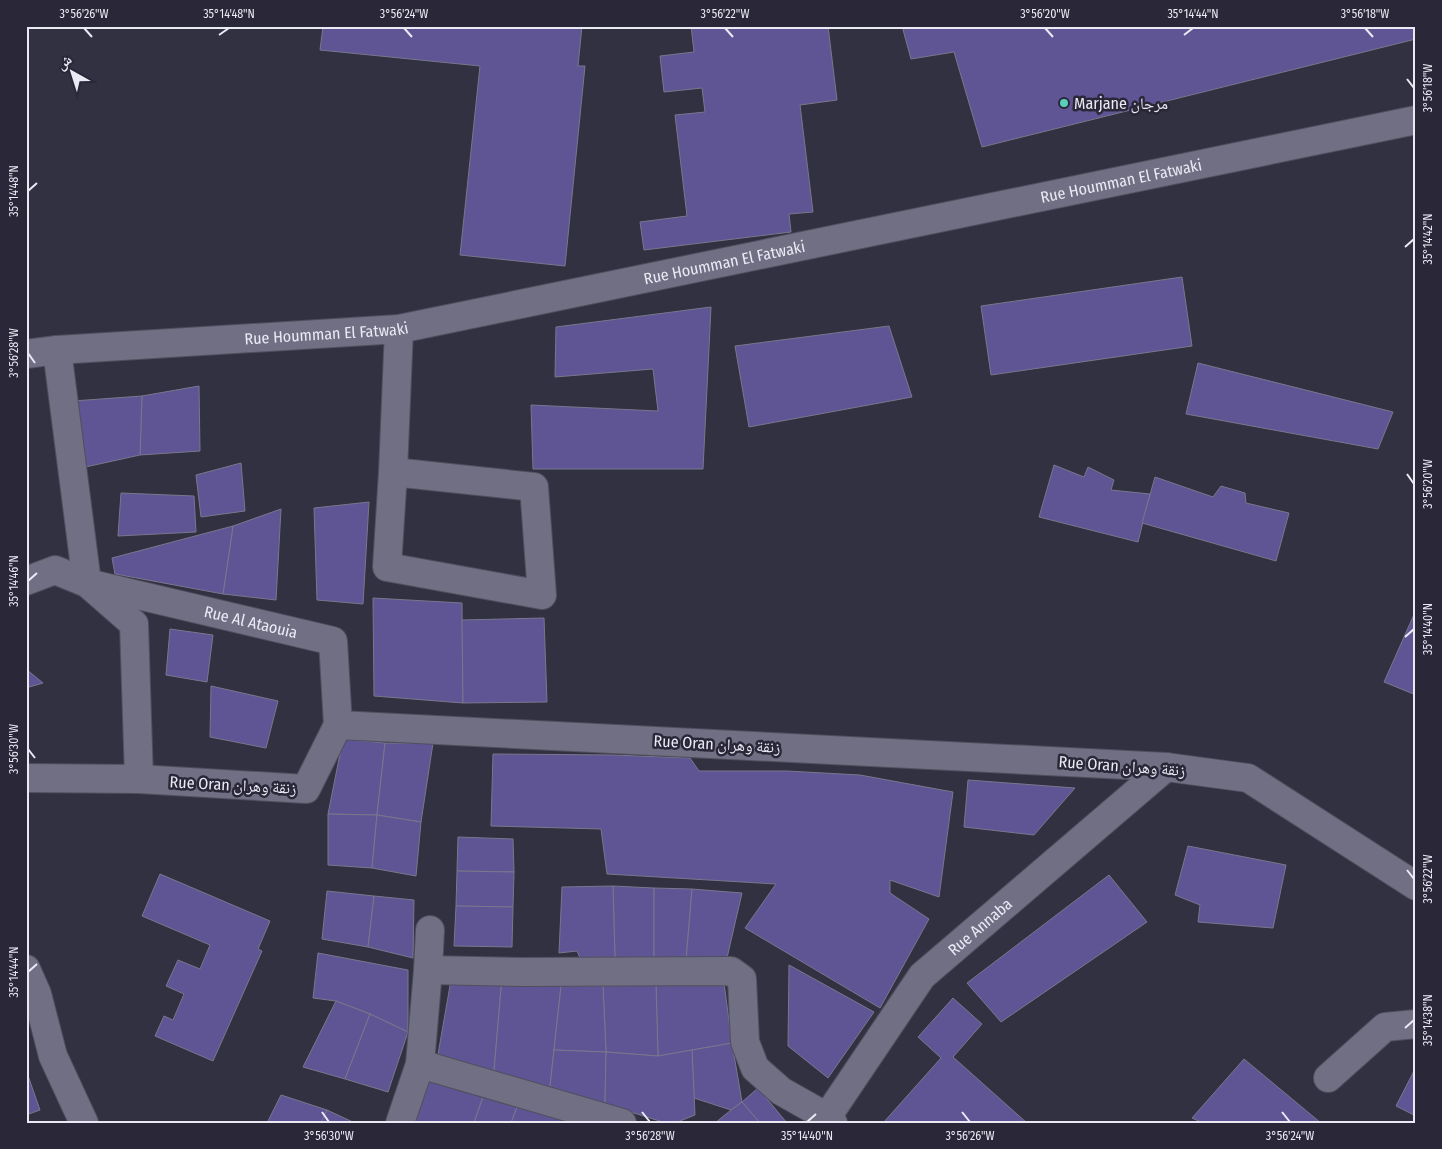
<svg xmlns="http://www.w3.org/2000/svg" width="1442" height="1149" viewBox="0 0 1442 1149" font-family="'Fira Sans Condensed','Noto Naskh Arabic',sans-serif">
	<style>
		.building { fill: #5f5595; stroke: #79778c }
		.lines { fill: none; stroke-linecap: round; stroke-linejoin: round }
		.minor-casing { stroke: #504f5d; stroke-width: 30 }
		.tertiary-casing { stroke: #504f5d; stroke-width: 30 }
		.minor { stroke: #706f83; stroke-width: 28 }
		.tertiary { stroke: #706f83; stroke-width: 28 }
		.ticks { fill: none; stroke: #eaeaf5; stroke-width: 2 }
		.poi-dot { fill: #5bcebb; stroke: #292738; stroke-width: 2 }
		.labels { text-anchor: middle; dominant-baseline: central; stroke-width: 5; stroke-linejoin: round; paint-order: stroke }
		.poi-label { font-size: 16px; fill: #eaeaf5; stroke: #292738; text-anchor: start }
		.street-label { font-size: 16px; fill: #eaeaf5; stroke: #292738 }
		.neatline { fill: none; stroke: #eaeaf5; stroke-width: 2 }
		.ticks-label { font-size: 12px; text-anchor: middle; fill: #eaeaf5 }
	</style>
	<rect width="100%" height="100%" fill="#323142"/>
	<g class="building">
		<polygon points="323,26 582,26 578,66 585,66 565,266 460,255 480,66 320,50"/>
		<polygon points="691,26 828,26 837,100 800,105 813,212 789,214 791,232 644,250 640,222 687,216 675,115 705,112 702,88 664,92 660,56 694,52"/>
		<polygon points="902,26 1416,26 1416,39 982,147 954,52 911,59"/>
		<polygon points="1182,277 1192,346 991,375 981,306"/>
		<polygon points="711,307 703,469 533,469 531,405 658,411 653,369 555,377 556,327"/>
		<polygon points="889,326 912,397 749,427 735,346"/>
		<polygon points="1198,363 1393,412 1378,449 1186,414"/>
		<polygon points="199,386 200,451 140,455 142,396"/>
		<polygon points="142,396 140,455 81,468 73,401"/>
		<polygon points="241,463 245,511 201,517 196,475"/>
		<polygon points="1054,465 1084,477 1088,467 1114,480 1111,490 1150,494 1138,542 1039,517"/>
		<polygon points="1155,477 1213,497 1221,486 1245,493 1246,503 1289,513 1276,561 1142,523"/>
		<polygon points="121,493 194,496 196,532 118,536"/>
		<polygon points="369,502 363,604 317,600 314,508"/>
		<polygon points="281,509 276,600 223,594 233,526"/>
		<polygon points="233,526 223,594 115,574 112,558"/>
		<polygon points="373,598 462,603 463,703 374,696"/>
		<polygon points="1416,610 1416,695 1384,682"/>
		<polygon points="544,618 547,702 463,703 462,620"/>
		<polygon points="170,629 213,635 207,682 166,675"/>
		<polygon points="26,669 43,683 26,688"/>
		<polygon points="211,686 278,701 266,748 210,737"/>
		<polygon points="343,739 385,743 377,815 328,814"/>
		<polygon points="385,743 433,743 421,822 377,815"/>
		<polygon points="493,754 613,755 690,758 699,771 787,771 860,775 953,792 939,897 890,880 890,893 929,919 880,1008 745,928 776,884 607,874 601,829 491,826"/>
		<polygon points="968,780 1075,788 1034,835 964,827"/>
		<polygon points="328,814 377,815 372,868 328,865"/>
		<polygon points="377,815 421,822 416,876 372,868"/>
		<polygon points="458,837 513,839 514,872 457,871"/>
		<polygon points="1188,846 1286,865 1273,928 1198,922 1200,905 1175,895"/>
		<polygon points="457,871 514,872 513,907 456,906"/>
		<polygon points="160,874 270,921 258,949 262,951 213,1061 155,1036 164,1016 173,1020 184,994 166,986 178,960 200,969 210,945 142,916"/>
		<polygon points="1109,875 1147,922 1001,1022 967,983"/>
		<polygon points="613,886 654,888 654,962 615,959"/>
		<polygon points="613,886 615,959 581,960 577,951 559,953 562,887"/>
		<polygon points="654,888 692,889 686,961 654,962"/>
		<polygon points="692,889 742,893 727,958 686,961"/>
		<polygon points="327,891 374,896 368,947 322,939"/>
		<polygon points="374,896 414,900 413,958 368,947"/>
		<polygon points="456,906 513,907 512,947 454,946"/>
		<polygon points="318,953 408,970 408,1032 370,1014 336,1001 313,998"/>
		<polygon points="789,965 874,1012 828,1078 788,1046"/>
		<polygon points="502,977 494,1071 437,1060 451,980"/>
		<polygon points="502,977 561,986 549,1095 494,1071"/>
		<polygon points="724,983 732,1043 658,1056 656,984"/>
		<polygon points="656,984 658,1056 606,1052 603,986"/>
		<polygon points="561,986 603,986 606,1052 554,1050"/>
		<polygon points="953,998 982,1024 953,1057 1027,1123 883,1123 941,1058 918,1037"/>
		<polygon points="336,1001 370,1014 345,1079 303,1067"/>
		<polygon points="370,1014 408,1032 388,1092 345,1079"/>
		<polygon points="732,1043 742,1102 731,1110 694,1098 692,1050"/>
		<polygon points="554,1050 606,1052 605,1104 549,1095"/>
		<polygon points="692,1050 695,1115 675,1123 666,1123 605,1104 606,1052 658,1056"/>
		<polygon points="1244,1059 1321,1123 1203,1123 1192,1118"/>
		<polygon points="1416,1067 1416,1116 1396,1106"/>
		<polygon points="26,1070 40,1110 26,1115"/>
		<polygon points="429,1078 484,1094 474,1123 411,1123"/>
		<polygon points="758,1088 787,1123 760,1123 742,1102"/>
		<polygon points="484,1094 519,1102 511,1123 474,1123"/>
		<polygon points="281,1095 327,1110 321,1123 267,1123"/>
		<polygon points="519,1102 573,1118 571,1123 511,1123"/>
		<polygon points="742,1102 760,1123 715,1123 731,1110"/>
		<polygon points="327,1110 355,1123 321,1123"/>
	</g>
	<g class="lines">
		<defs>
			<g id="minor">
				<polyline points="57,350 87,583 134,624 139,779"/>
				<polyline points="393,472 534,487 542,595 387,567 393,472 399,329"/>
				<path id="s1" d="M26,581L55,570L87,583L333,641L338,725"/>
				<polyline points="26,778 139,779 306,789 338,725 1166,767 1248,778 1416,886"/>
				<polyline points="26,969 37,994 53,1056 84,1123"/>
				<polyline points="428,970 523,972 731,971 742,979 745,1042 755,1068 781,1091 827,1117 833,1123"/>
				<polyline points="420,1064 622,1123"/>
				<polyline points="1328,1078 1385,1027 1416,1024"/>
				<path id="s2" d="M827,1117L922,976L1166,767"/>
				<polyline points="400,1123 420,1064 428,970 430,930"/>
			</g>
			<g id="tertiary">
				<path id="s3" d="M26,354L57,350L399,329L1416,120"/>
			</g>
		</defs>
		<use href="#minor" class="minor-casing"/>
		<use href="#tertiary" class="tertiary-casing"/>
		<use href="#minor" class="minor"/>
		<use href="#tertiary" class="tertiary"/>
	</g>
	<path class="ticks" d="M84,28L92,37M404,28L412,37M725,28L733,37M1045,28L1053,37M1365,28L1373,37M219,35L229,28M1184,35L1193,28M1407,79L1414,88M28,191L37,183M1405,247L1414,239M28,353L35,363M1407,474L1414,484M28,581L37,573M1405,637L1414,629M28,749L35,758M1407,870L1414,879M28,972L37,964M1405,1028L1414,1020M322,1112L329,1122M642,1112L650,1122M962,1112L970,1122M1282,1112L1290,1122M807,1122L816,1114"/>
	<circle class="poi-dot" cx="1064" cy="103" r="5"/>
	<g class="labels">
		<g class="poi-label">
			<text x="1074" y="103">Marjane مرجان</text>
		</g>
		<g class="street-label">
			<text stroke="none"><textPath href="#s3" startOffset="1111">Rue Houmman El Fatwaki</textPath></text>
			<text stroke="none"><textPath href="#s3" startOffset="706">Rue Houmman El Fatwaki</textPath></text>
			<text stroke="none"><textPath href="#s3" startOffset="301">Rue Houmman El Fatwaki</textPath></text>
			<text stroke="none"><textPath href="#s1" startOffset="234">Rue Al Ataouia</textPath></text>
			<text transform="translate(717 744) rotate(3)">Rue Oran زنقة وهران</text>
			<text transform="translate(1122 766) rotate(4)">Rue Oran زنقة وهران</text>
			<text transform="translate(233 785) rotate(3)">Rue Oran زنقة وهران</text>
			<text stroke="none"><textPath href="#s2" startOffset="246">Rue Annaba</textPath></text>
		</g>
	</g>
	<rect width="1442" height="1149" fill="none" stroke="#292738" stroke-width="55"/>
	<g transform="translate(72 72) rotate(321)" stroke="#292738" stroke-width="4" paint-order="stroke">
	<path d="M0-4L9 19L0 12L-9 19Z" fill="#eaeaf5"/>
	<text y="-8" font-size="14" font-weight="bold" text-anchor="middle" fill="#eaeaf5">ش</text>
	</g>
	<rect x="28" y="28" width="1386" height="1094" class="neatline"/>
	<g class="ticks-label">
		<text x="84" y="18">3°56'26"W</text>
		<text x="229" y="18">35°14'48"N</text>
		<text x="404" y="18">3°56'24"W</text>
		<text x="725" y="18">3°56'22"W</text>
		<text x="1045" y="18">3°56'20"W</text>
		<text x="1193" y="18">35°14'44"N</text>
		<text x="1365" y="18">3°56'18"W</text>
		<text transform="translate(1428 88) rotate(-90)" y="4">3°56'18"W</text>
		<text transform="translate(14 191) rotate(-90)" y="4">35°14'48"N</text>
		<text transform="translate(1428 239) rotate(-90)" y="4">35°14'42"N</text>
		<text transform="translate(14 353) rotate(-90)" y="4">3°56'28"W</text>
		<text transform="translate(1428 484) rotate(-90)" y="4">3°56'20"W</text>
		<text transform="translate(14 581) rotate(-90)" y="4">35°14'46"N</text>
		<text transform="translate(1428 629) rotate(-90)" y="4">35°14'40"N</text>
		<text transform="translate(14 749) rotate(-90)" y="4">3°56'30"W</text>
		<text transform="translate(1428 879) rotate(-90)" y="4">3°56'22"W</text>
		<text transform="translate(14 972) rotate(-90)" y="4">35°14'44"N</text>
		<text transform="translate(1428 1020) rotate(-90)" y="4">35°14'38"N</text>
		<text x="329" y="1140">3°56'30"W</text>
		<text x="650" y="1140">3°56'28"W</text>
		<text x="807" y="1140">35°14'40"N</text>
		<text x="970" y="1140">3°56'26"W</text>
		<text x="1290" y="1140">3°56'24"W</text>
	</g>
</svg>
